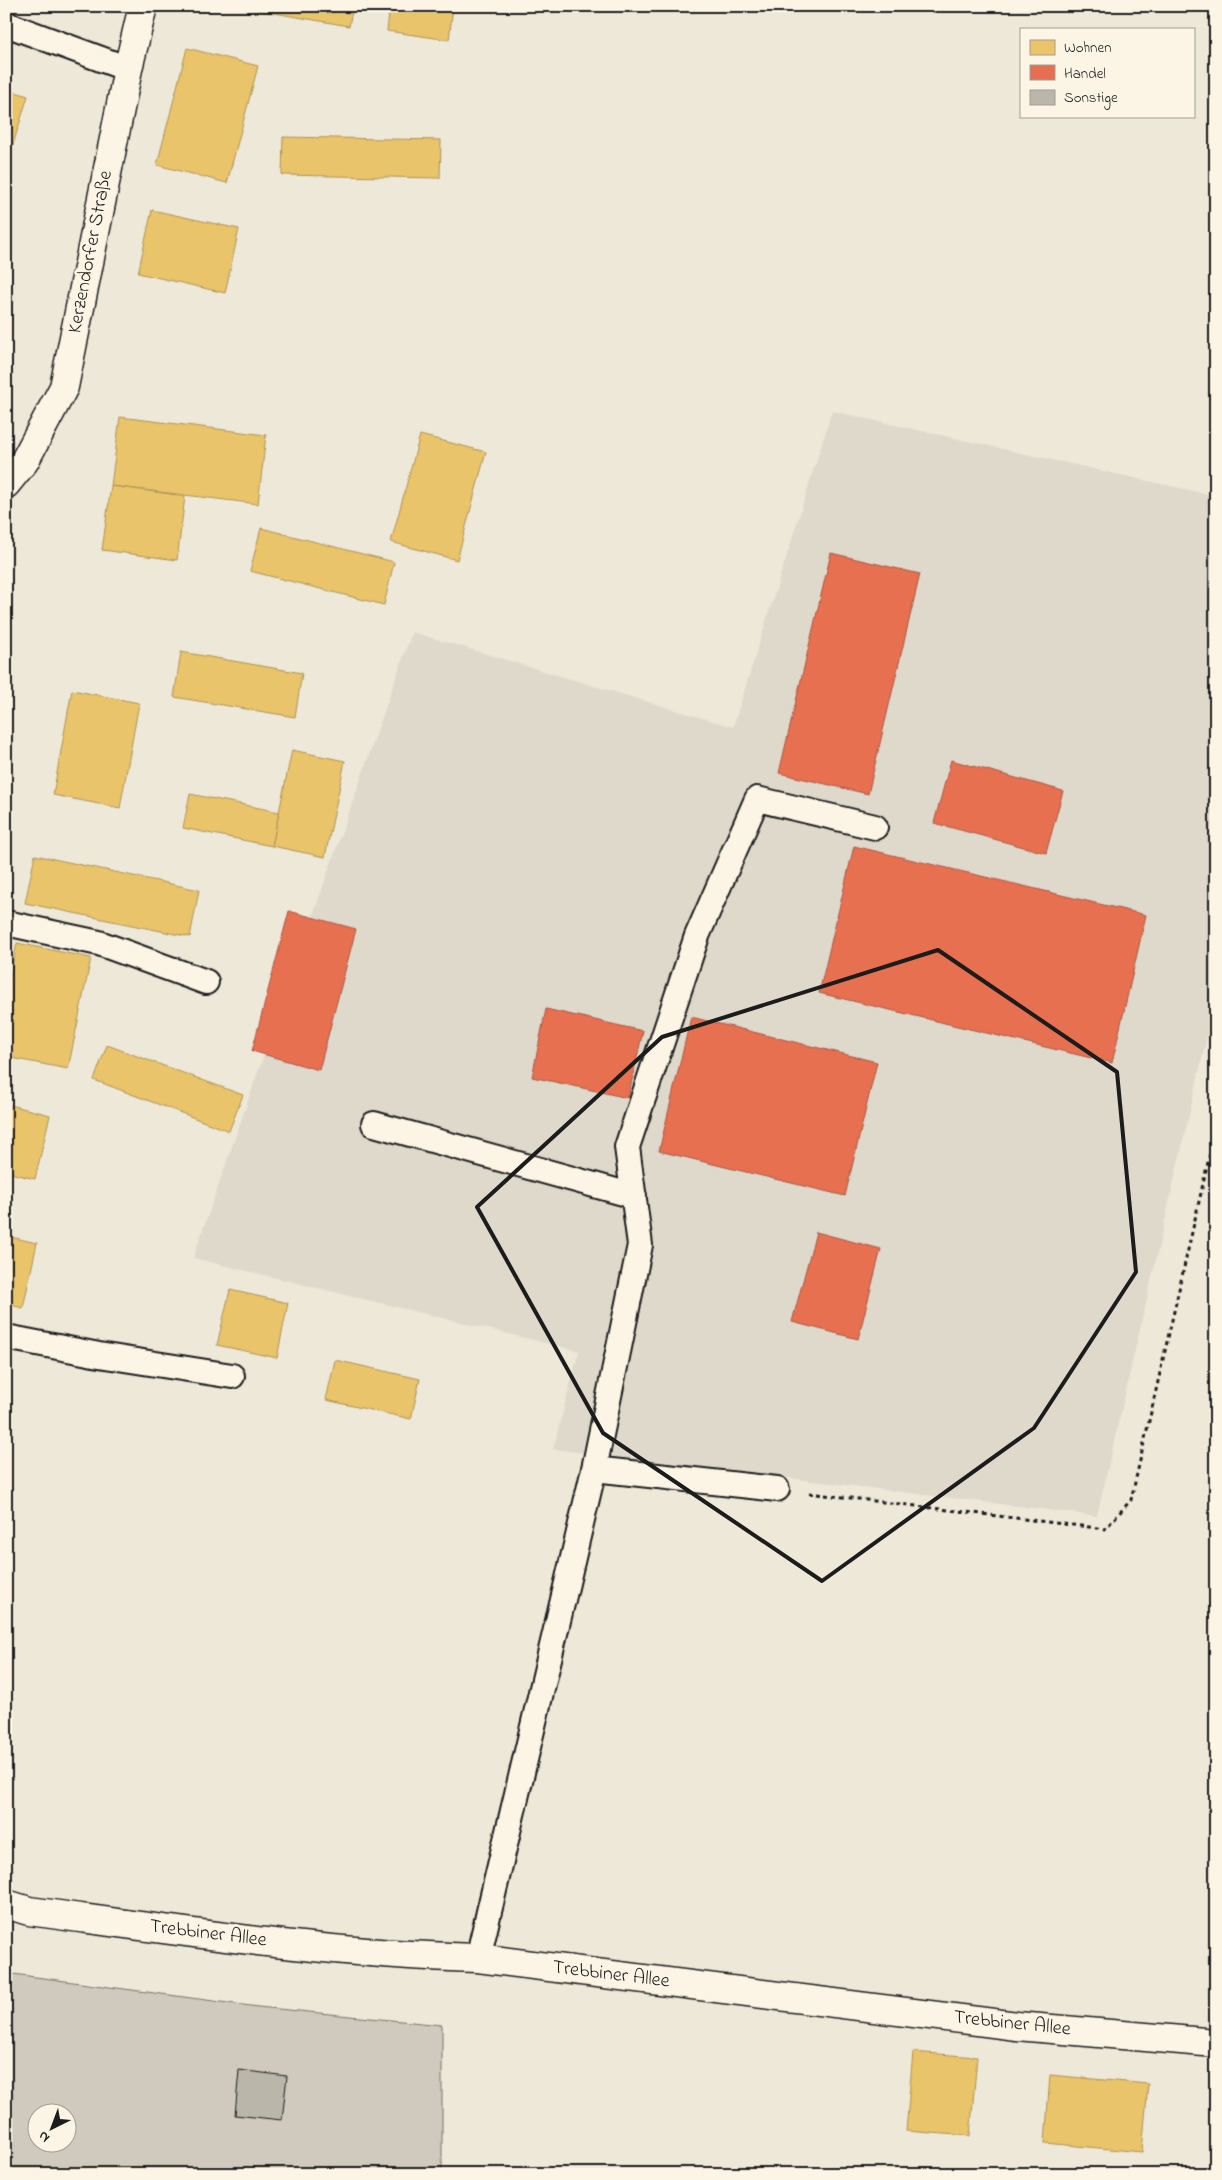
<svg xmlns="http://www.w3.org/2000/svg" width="1222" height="2180" viewBox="0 0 1222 2180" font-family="'Indie Flower',sans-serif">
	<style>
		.built { fill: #ded9cb }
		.green { fill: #cfcabd; stroke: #76736c; fill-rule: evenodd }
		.homes { fill: #e9c46a; stroke: #ac9253 }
		.shops { fill: #e76f51; stroke: #aa5641 }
		.building { fill: #bab6aa; stroke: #1c1c1c }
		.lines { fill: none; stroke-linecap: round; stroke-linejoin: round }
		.lane-casing { stroke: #1c1c1c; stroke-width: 28 }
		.street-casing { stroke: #1c1c1c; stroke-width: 31 }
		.path { stroke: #1c1c1c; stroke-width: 3; stroke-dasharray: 4 4; stroke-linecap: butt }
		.lane { stroke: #fcf5e5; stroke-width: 24 }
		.street { stroke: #fcf5e5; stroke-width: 28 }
		.marked { fill: none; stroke: #1c1c1c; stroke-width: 4; stroke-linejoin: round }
		.labels { text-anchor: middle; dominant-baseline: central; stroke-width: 5; stroke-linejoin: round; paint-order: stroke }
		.street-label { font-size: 20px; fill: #1c1c1c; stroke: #fcf5e5 }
	</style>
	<rect width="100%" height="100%" fill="#eee8d9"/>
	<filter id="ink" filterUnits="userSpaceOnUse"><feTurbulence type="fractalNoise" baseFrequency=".02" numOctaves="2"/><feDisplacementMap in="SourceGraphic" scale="10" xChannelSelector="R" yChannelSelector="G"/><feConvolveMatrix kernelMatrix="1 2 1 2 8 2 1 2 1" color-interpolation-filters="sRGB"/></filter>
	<g filter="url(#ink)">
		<polygon class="built" points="832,411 1216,496 1216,998 1097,1516 553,1449 579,1351 193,1258 412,632 733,727"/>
		<path class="green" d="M6,1973L258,2007L442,2025V2174H6ZM38,2112H68V2142H38Z"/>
		<g class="homes">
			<polygon points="252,6 353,6 349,26 251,9"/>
			<polygon points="390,6 453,6 449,40 387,31"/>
			<polygon points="187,48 258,66 227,183 157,165"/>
			<polygon points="6,89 28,96 6,167"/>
			<polygon points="283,137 441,140 440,178 282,175"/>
			<polygon points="152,210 239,229 225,293 138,273"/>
			<polygon points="120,417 266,435 258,504 111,486"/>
			<polygon points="420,435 486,452 457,560 391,542"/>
			<polygon points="111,486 185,496 177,560 102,550"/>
			<polygon points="261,528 394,562 384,605 250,571"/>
			<polygon points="181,652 302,673 295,717 174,697"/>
			<polygon points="72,690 139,703 120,808 53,795"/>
			<polygon points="292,750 345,761 325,857 272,846"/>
			<polygon points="190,794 279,812 272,846 183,828"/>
			<polygon points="35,855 199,890 190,937 25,903"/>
			<polygon points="17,943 91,958 68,1069 6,1057 6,996"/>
			<polygon points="107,1045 243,1095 229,1131 94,1080"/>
			<polygon points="6,1104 50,1115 35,1179 6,1172"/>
			<polygon points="6,1236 37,1243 23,1308 6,1304"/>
			<polygon points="230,1290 288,1303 277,1358 217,1345"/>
			<polygon points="335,1360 420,1379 411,1419 326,1400"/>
			<polygon points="913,2052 977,2057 970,2136 906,2131"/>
			<polygon points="1050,2075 1148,2084 1142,2152 1045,2143"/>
		</g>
		<g class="shops">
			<polygon points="831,553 920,574 868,794 779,773"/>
			<polygon points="951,760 1063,791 1046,853 934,823"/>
			<polygon points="854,846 1146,915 1112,1063 819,993"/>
			<polygon points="289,911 356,929 319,1070 252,1051"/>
			<polygon points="546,1009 643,1031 628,1098 532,1077"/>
			<polygon points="691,1017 877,1062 845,1196 659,1151"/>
			<polygon points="816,1232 881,1249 858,1339 792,1322"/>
		</g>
		<polygon class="building" points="239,2070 287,2076 282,2120 235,2115"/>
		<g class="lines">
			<defs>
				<g id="lane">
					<polyline points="6,24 128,69"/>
					<polyline points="6,923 99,943 206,982"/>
					<polyline points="374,1124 634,1196"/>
					<polyline points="6,1337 99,1355 232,1376"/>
					<polyline points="594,1469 640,1245 627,1147 697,936 757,799 875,827"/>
					<polyline points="478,1958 594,1469 777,1489"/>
				</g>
				<g id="street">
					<polyline points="6,484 24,462 64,387 128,69 143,6"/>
					<path d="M6,1904L29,1911C178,1931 328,1954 478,1958L1017,2026L1216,2043"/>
				</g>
			</defs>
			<use href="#lane" class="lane-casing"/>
			<use href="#street" class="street-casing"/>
			<polyline class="path" points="809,1493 1105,1529 1131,1500 1216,1127"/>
			<use href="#lane" class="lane"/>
			<use href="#street" class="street"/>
		</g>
	</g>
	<path class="marked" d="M938,950L1117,1072L1136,1272L1034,1428L822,1581L603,1433L477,1207L662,1037Z"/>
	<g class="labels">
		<g class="street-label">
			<text transform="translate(91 252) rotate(-79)">Kerzendorfer Straße</text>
			<text transform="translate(208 1934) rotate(7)">Trebbiner Allee</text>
			<text transform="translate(611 1975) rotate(7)">Trebbiner Allee</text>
			<text transform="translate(1012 2024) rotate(6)">Trebbiner Allee</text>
		</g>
	</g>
	<rect width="1222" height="2180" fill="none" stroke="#fcf5e5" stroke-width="25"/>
	<rect x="12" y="12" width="1197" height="2155" fill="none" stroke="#1c1c1c" stroke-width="2" filter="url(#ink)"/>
	<rect x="1020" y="28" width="175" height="90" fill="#fcf5e5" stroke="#a29e95"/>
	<rect x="1030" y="40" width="25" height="15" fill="#e9c46a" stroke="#a29e95"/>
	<text x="1064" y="52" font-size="15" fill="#1c1c1c">Wohnen</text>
	<rect x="1030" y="65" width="25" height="15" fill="#e76f51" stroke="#a29e95"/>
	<text x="1064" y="78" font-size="15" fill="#1c1c1c">Handel</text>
	<rect x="1030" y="90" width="25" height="15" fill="#bab6aa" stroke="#a29e95"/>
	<text x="1064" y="102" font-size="15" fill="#1c1c1c">Sonstige</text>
	<g transform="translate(52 2128) rotate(222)"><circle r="24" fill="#fcf5e5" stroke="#a29e95"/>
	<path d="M0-4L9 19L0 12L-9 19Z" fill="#1c1c1c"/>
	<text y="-8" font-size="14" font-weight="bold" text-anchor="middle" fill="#1c1c1c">N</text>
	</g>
</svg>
